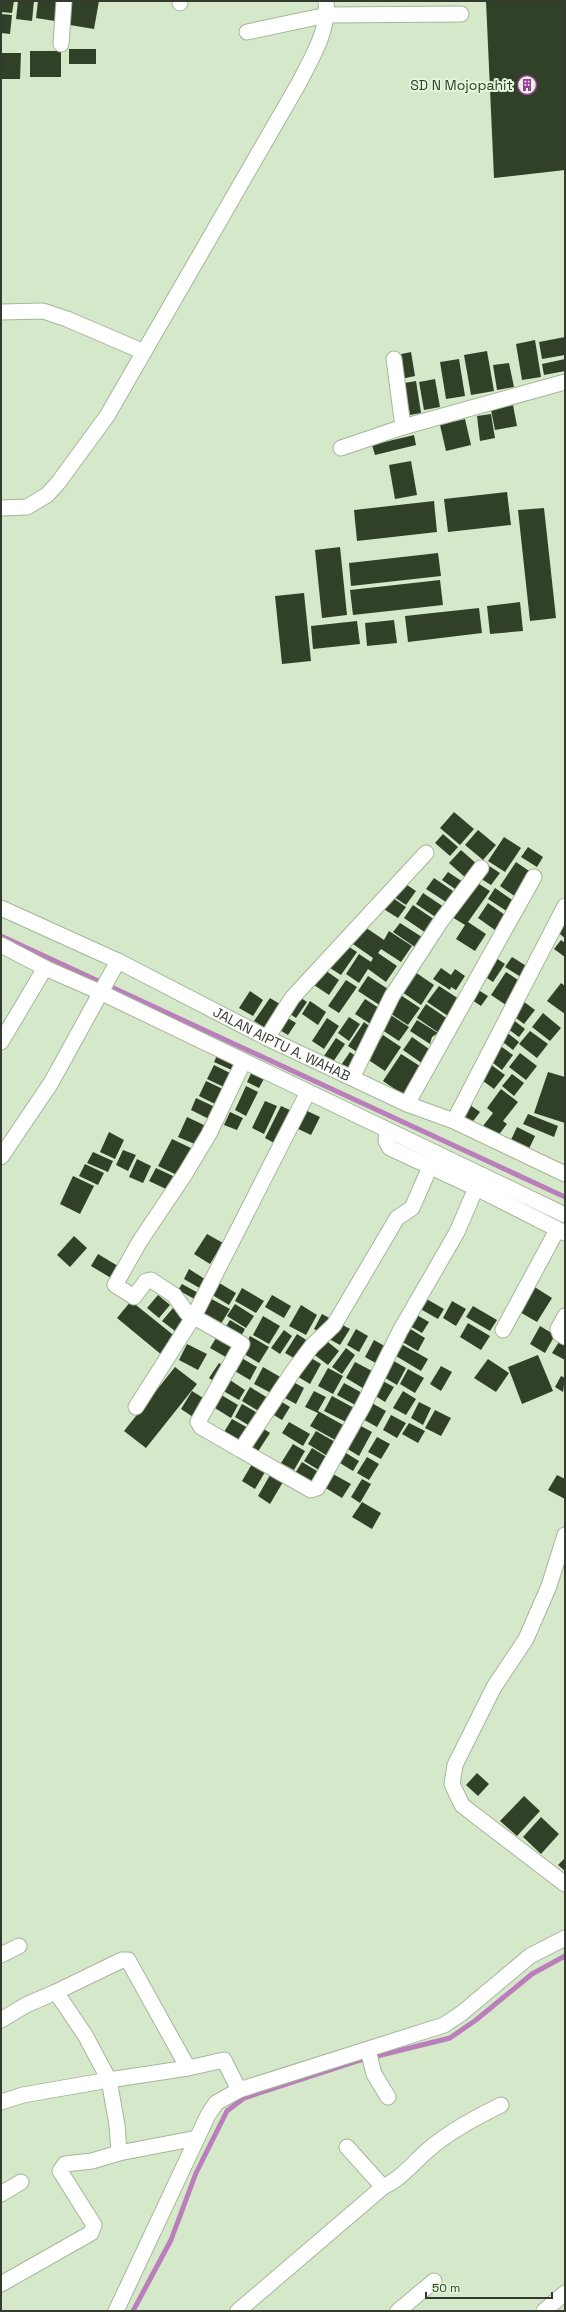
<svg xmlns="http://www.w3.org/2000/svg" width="566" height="2312" viewBox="0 0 566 2312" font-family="'Space Grotesk',sans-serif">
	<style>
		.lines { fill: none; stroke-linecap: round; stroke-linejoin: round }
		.stream { stroke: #ba7fbb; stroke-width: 5 }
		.building { fill: #304128 }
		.street-casing { stroke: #a3b799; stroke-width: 17 }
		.street { stroke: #fff; stroke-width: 15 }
		.labels { text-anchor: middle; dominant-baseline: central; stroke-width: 4; stroke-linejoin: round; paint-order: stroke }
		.poi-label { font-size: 14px; fill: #333b2f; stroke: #e2f7d7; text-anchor: end }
		.street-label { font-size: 14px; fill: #333b2f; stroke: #e2f7d7 }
	</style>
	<rect width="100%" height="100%" fill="#d5e9ca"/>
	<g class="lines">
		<g class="stream">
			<polyline points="1,936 565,1197"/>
			<polyline points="133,2311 171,2240 196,2173 227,2111 244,2098 357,2061 450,2038 476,2020 532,1974 565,1956"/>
		</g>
	</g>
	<g class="building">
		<polygon points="1,1 14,1 12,13 1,12"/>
		<polygon points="18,1 34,1 32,21 16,19"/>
		<polygon points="38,1 57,1 55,21 36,18"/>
		<polygon points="68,1 99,1 94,29 64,24"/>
		<polygon points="486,1 565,1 565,170 494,178"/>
		<polygon points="1,14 12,15 10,34 1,33"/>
		<rect x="69" y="49" width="27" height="15"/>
		<rect x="30" y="51" width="31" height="26"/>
		<polygon points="1,53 21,53 20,79 1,79"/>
		<polygon points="565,337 565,355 542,359 539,342"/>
		<polygon points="535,340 541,377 522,380 516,344"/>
		<polygon points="487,351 494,391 471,395 464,355"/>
		<polygon points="411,352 415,376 401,379 397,355"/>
		<polygon points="459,359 465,396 446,399 440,362"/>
		<polygon points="565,359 565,371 544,375 542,364"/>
		<polygon points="509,363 514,387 497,390 493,365"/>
		<polygon points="435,379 440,407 424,410 419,382"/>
		<polygon points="416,381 421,413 410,415 404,383"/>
		<polygon points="513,405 517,426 495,430 491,410"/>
		<polygon points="491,414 495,438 480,441 477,416"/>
		<polygon points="465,419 471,445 446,451 440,425"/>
		<polygon points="414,435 416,445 375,455 372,445"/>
		<polygon points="411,461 417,495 395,499 389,465"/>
		<polygon points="507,492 511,525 448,532 444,499"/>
		<polygon points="434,501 437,532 357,541 354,510"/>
		<polygon points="544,508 556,618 530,621 518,510"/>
		<polygon points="340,547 347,615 322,618 315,550"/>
		<polygon points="438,553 441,576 351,586 349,563"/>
		<polygon points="440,580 443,605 353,615 350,590"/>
		<polygon points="304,593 311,661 282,664 275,596"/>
		<polygon points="520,602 523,631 490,634 487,606"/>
		<polygon points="479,608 482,633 408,642 405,616"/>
		<polygon points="394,620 397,643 367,646 365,623"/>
		<polygon points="357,621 360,644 313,649 311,626"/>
		<polygon points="454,812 474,829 460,845 440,828"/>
		<polygon points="478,830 496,845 483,860 465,845"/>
		<polygon points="443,834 458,847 450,856 435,843"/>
		<polygon points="504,837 521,848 505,872 488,861"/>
		<polygon points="528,847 543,857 537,867 521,857"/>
		<polygon points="461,850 478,865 466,878 449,863"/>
		<polygon points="516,862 532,873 516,897 500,886"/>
		<polygon points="486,864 500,873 491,885 478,877"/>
		<polygon points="448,872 463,882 458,891 442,880"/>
		<polygon points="434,878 453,891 446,902 426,889"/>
		<polygon points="476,882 490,891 468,922 486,934 475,951 456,939 465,925 452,917"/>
		<polygon points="404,883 416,891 406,905 394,897"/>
		<polygon points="495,888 515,902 508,912 488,899"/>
		<polygon points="423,893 444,907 437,918 416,904"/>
		<polygon points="390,896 406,907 398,918 382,908"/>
		<polygon points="488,903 505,915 495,930 478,918"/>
		<polygon points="413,905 435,920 426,933 404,918"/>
		<polygon points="400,923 422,937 415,947 393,932"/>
		<polygon points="562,924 565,926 565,938 556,931"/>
		<polygon points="362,925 384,940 389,931 412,946 401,962 381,949 378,953 397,966 386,982 368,969 359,983 346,974 359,954 371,962 373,958 350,942"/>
		<polygon points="561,940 565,943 565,957 554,949"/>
		<polygon points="343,943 357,952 341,975 327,966"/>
		<polygon points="493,956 505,964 493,982 481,974"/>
		<polygon points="512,957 528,967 521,977 505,967"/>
		<polygon points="322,968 339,980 329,995 311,983"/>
		<polygon points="441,968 451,975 455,969 465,976 456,990 451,987 450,990 433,979"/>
		<polygon points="415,972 434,985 421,1005 402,992"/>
		<polygon points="506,972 521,982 506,1005 491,995"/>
		<polygon points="368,976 391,991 381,1006 358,991"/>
		<polygon points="346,980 357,987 339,1013 328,1006"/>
		<polygon points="561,983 565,986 565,1014 547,1001"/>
		<polygon points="439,986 459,999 448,1016 427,1002"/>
		<polygon points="475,988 488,996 481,1006 469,998"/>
		<polygon points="250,991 263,1000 253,1016 239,1008"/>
		<polygon points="399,994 420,1008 408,1025 388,1012"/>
		<polygon points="298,996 307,1002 296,1018 287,1012"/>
		<polygon points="270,998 283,1006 267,1029 254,1021"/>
		<polygon points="365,999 382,1010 372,1025 355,1014"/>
		<polygon points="310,1001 326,1012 318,1025 302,1014"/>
		<polygon points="523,1001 535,1010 524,1024 512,1015"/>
		<polygon points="426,1004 448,1019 439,1033 417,1018"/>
		<polygon points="543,1013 561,1028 550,1041 532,1027"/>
		<polygon points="389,1014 409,1027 399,1041 379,1028"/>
		<polygon points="286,1017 296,1023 288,1035 278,1029"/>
		<polygon points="349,1017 360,1024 349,1041 338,1033"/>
		<polygon points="327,1018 339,1026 324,1049 312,1041"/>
		<polygon points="511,1018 525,1029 519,1037 504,1026"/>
		<polygon points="417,1020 438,1033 432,1037 430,1044 410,1031"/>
		<polygon points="364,1022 373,1029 357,1052 348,1046"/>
		<polygon points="505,1031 519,1042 513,1050 499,1039"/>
		<polygon points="530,1031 548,1044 537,1058 519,1044"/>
		<polygon points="383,1035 401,1047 385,1071 367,1059"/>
		<polygon points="412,1037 432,1051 423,1064 403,1050"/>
		<polygon points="336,1038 345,1044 333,1062 324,1056"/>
		<polygon points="499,1045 513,1055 502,1070 488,1059"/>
		<polygon points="219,1051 239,1061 234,1071 214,1062"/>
		<polygon points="350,1052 357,1057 346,1073 339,1068"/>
		<polygon points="520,1053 537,1066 526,1080 509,1067"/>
		<polygon points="401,1054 423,1068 405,1096 383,1081"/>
		<polygon points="490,1064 505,1075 494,1089 479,1078"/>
		<polygon points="214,1065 232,1074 226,1088 207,1079"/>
		<polygon points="253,1069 266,1075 259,1088 247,1082"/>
		<polygon points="548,1072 565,1077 565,1123 534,1113"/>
		<polygon points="512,1074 524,1083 514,1096 502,1086"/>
		<polygon points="206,1081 225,1090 217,1105 199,1096"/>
		<polygon points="246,1086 258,1092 246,1116 235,1110"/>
		<polygon points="501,1089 518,1102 503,1121 507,1124 497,1137 483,1126 493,1113 487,1108"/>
		<polygon points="196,1098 215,1107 209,1119 191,1110"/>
		<polygon points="265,1101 277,1106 264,1134 252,1128"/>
		<polygon points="470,1105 480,1112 471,1124 461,1116"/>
		<polygon points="281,1106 292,1111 276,1144 265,1138"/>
		<polygon points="303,1109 320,1117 311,1135 294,1127"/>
		<polygon points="230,1112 243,1118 237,1130 224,1125"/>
		<polygon points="528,1114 558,1126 554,1137 523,1124"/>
		<polygon points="187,1117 206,1126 197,1145 178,1137"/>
		<polygon points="517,1127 535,1136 528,1151 510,1142"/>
		<polygon points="109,1132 124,1140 115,1159 100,1152"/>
		<polygon points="172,1139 193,1149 179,1176 158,1166"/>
		<polygon points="123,1150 136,1155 128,1171 116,1165"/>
		<polygon points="93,1152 113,1161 108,1172 87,1163"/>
		<polygon points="137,1159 151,1166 143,1183 129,1177"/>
		<polygon points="85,1164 104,1173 98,1185 79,1176"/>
		<polygon points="156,1168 173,1176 166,1189 149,1181"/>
		<polygon points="73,1176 94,1186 80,1214 60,1204"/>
		<polygon points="207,1234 223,1243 210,1264 194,1254"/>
		<polygon points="74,1236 87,1248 70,1267 57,1255"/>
		<polygon points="98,1254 118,1266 111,1278 91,1266"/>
		<polygon points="189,1269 208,1281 203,1290 184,1279"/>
		<polygon points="216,1281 236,1293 229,1305 209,1293"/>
		<polygon points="182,1284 202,1295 198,1301 178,1290"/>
		<polygon points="533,1286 552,1298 537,1322 518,1311"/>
		<polygon points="242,1288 264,1301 256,1313 235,1301"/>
		<polygon points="158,1295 170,1305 159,1318 147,1308"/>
		<polygon points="272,1295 291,1306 284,1318 265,1307"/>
		<polygon points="206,1296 230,1309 219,1327 195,1314"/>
		<polygon points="423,1297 444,1309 438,1319 417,1307"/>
		<polygon points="131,1301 177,1338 163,1356 117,1318"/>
		<polygon points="452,1301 466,1309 456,1326 443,1318"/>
		<polygon points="235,1304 254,1316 246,1328 227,1316"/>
		<polygon points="301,1305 317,1315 306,1335 289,1326"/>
		<polygon points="473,1306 497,1320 490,1331 466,1317"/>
		<polygon points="173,1308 185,1319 175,1331 162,1321"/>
		<polygon points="322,1314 333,1320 325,1335 314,1329"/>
		<polygon points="415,1314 429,1322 422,1333 408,1325"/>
		<polygon points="263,1316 280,1326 269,1344 253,1335"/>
		<polygon points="230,1320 245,1329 239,1340 223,1331"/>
		<polygon points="339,1323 350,1329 340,1345 329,1339"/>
		<polygon points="468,1323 490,1336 481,1350 460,1337"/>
		<polygon points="540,1326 555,1335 545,1353 530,1344"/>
		<polygon points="407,1327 425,1338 418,1351 399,1340"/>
		<polygon points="356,1329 368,1336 359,1352 347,1345"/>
		<polygon points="284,1330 292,1336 280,1354 271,1348"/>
		<polygon points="219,1333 240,1346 231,1360 210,1348"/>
		<polygon points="297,1334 311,1343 299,1361 285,1353"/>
		<polygon points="250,1336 269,1347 259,1363 241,1352"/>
		<polygon points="562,1337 565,1339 565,1360 552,1353"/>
		<polygon points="323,1338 339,1351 328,1365 312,1353"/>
		<polygon points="374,1340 388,1348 379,1365 365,1357"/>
		<polygon points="187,1344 207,1354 198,1370 179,1360"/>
		<polygon points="403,1345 428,1359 421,1371 396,1356"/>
		<polygon points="346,1348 355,1355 342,1374 332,1367"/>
		<polygon points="306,1355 321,1364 310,1384 295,1375"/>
		<polygon points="538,1355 553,1391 522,1404 508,1367"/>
		<polygon points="240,1357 257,1367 250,1380 233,1370"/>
		<polygon points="488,1359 509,1373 496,1392 474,1378"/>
		<polygon points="392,1360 406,1368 397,1385 382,1376"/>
		<polygon points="355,1362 376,1373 366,1390 346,1378"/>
		<polygon points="219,1363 227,1368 218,1384 209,1378"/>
		<polygon points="441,1366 452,1372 441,1391 430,1384"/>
		<polygon points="175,1367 197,1384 146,1448 124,1431"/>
		<polygon points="263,1367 282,1378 273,1394 254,1384"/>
		<polygon points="328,1368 343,1376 333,1394 318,1386"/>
		<polygon points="408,1369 424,1378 415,1393 400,1384"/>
		<polygon points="561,1376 565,1378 563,1392 555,1387"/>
		<polygon points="227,1378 245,1390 239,1400 220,1389"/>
		<polygon points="379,1379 394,1387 385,1402 371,1393"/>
		<polygon points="290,1380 304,1388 296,1404 281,1396"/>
		<polygon points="344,1383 366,1395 359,1407 337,1395"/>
		<polygon points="250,1387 268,1398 260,1412 242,1401"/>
		<polygon points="192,1391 208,1401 196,1419 181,1409"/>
		<polygon points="314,1391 326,1397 318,1411 345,1426 337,1441 310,1426 318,1413 305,1407"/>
		<polygon points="403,1391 416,1399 406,1415 393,1408"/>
		<polygon points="218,1393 238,1405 231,1418 210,1405"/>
		<polygon points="332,1396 356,1409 348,1423 324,1411"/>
		<polygon points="277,1399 290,1407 282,1420 269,1412"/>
		<polygon points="370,1402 386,1411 377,1427 361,1418"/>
		<polygon points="419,1402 431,1408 423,1425 411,1418"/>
		<polygon points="242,1404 261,1415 253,1428 235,1417"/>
		<polygon points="435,1410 451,1418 441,1436 425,1428"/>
		<polygon points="391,1415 406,1423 397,1438 383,1430"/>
		<polygon points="232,1419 250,1429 242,1443 224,1432"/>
		<polygon points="289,1422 310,1434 303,1446 282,1433"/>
		<polygon points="409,1423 425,1431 418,1443 402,1434"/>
		<polygon points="258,1425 270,1433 257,1453 245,1446"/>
		<polygon points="359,1425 372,1432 359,1456 346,1448"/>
		<polygon points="316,1431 337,1443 329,1457 308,1444"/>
		<polygon points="377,1437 390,1444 381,1459 368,1452"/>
		<polygon points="293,1444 305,1451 294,1470 281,1463"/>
		<polygon points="312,1448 330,1459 322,1472 304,1461"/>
		<polygon points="341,1450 359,1461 353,1471 335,1460"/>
		<polygon points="367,1457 379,1464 369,1480 357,1473"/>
		<polygon points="302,1462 322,1474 314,1487 294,1475"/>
		<polygon points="252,1464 265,1472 255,1489 242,1481"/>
		<polygon points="333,1474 351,1484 342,1498 324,1487"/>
		<polygon points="270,1475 283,1482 270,1504 258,1496"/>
		<polygon points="557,1475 565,1479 565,1499 548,1490"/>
		<polygon points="362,1479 371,1484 360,1503 351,1497"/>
		<polygon points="362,1502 381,1513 372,1529 352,1517"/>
		<polygon points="477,1773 489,1784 478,1796 466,1785"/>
		<polygon points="524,1796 540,1811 517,1836 500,1821"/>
		<polygon points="541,1817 559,1834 541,1854 523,1837"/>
		<polygon points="565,1858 565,1871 558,1865"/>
	</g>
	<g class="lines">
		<defs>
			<g id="street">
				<polyline points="180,3 180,1"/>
				<polyline points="247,32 327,15 461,14"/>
				<polyline points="61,44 64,1"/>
				<polyline points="1,312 43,311 67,319 144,352"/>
				<polyline points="394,359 403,427"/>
				<polyline points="341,448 403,427 565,382"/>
				<path d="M1,508L27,507L47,495L58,483L107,416L299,83C312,57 329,31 326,1"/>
				<path id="s1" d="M1,908L118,961L267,1038L407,1104L454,1121L565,1174"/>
				<polyline points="1,945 45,968 102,993 565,1215"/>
				<polyline points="267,1038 292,998 426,853"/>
				<polyline points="1,1042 45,968"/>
				<polyline points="244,1061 209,1134 185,1174 140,1241 115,1285 134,1297 146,1281 151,1280 174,1295 187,1313 242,1344 198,1422 201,1427 241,1450 294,1370 312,1346 334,1325 397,1218 412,1208 430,1167"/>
				<polyline points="352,1078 392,996 441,921 481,868"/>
				<polyline points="407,1104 534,877"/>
				<polyline points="454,1121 565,906"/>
				<polyline points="387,1130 386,1141 390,1148 476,1188 565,1233"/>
				<polyline points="1,1157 51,1083 118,961"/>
				<polyline points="565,1316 558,1329 560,1334 565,1337"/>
				<polyline points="503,1330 557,1230"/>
				<polyline points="136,1407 194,1316 308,1092"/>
				<polyline points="241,1450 311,1490 317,1488 363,1406 400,1331 457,1232 476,1188"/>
				<polyline points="565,1535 549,1586 526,1639 494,1687 455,1765 452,1784 462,1805 472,1813 565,1884"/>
				<polyline points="1,1955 19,1946"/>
				<polyline points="56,1992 122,1960 128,1960 188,2068 224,2060 239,2090"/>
				<polyline points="1,2020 26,2005 56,1992 85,2035 109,2080 23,2095 1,2102"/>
				<polyline points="368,2050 374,2074 388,2097"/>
				<polyline points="119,2153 117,2125 109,2080 188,2068"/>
				<path d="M383,2187C401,2179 413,2163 428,2150C450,2131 475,2118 501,2105"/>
				<polyline points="1,2194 21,2182"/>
				<polyline points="1,2284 91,2233 94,2225 60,2171 65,2164 92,2161 119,2153 197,2138"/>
				<polyline points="116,2311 208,2115 216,2103 239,2090 444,2025 462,2013 530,1956 565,1938"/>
				<polyline points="238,2311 383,2187 347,2147"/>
				<polyline points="398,2311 434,2281"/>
				<polyline points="544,2311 565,2293"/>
			</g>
		</defs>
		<use href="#street" class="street-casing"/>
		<use href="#street" class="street"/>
	</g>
	<defs>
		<symbol id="building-ring" viewBox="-11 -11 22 22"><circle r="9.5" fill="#e2f7d7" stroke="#9b39a0" stroke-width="1.5"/><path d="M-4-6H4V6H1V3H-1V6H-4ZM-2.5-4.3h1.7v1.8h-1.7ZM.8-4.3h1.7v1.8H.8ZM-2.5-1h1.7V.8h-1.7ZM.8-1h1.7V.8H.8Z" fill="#9b39a0"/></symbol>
	</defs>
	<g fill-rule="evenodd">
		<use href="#building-ring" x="516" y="74" width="22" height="22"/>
	</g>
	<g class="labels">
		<g class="poi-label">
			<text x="513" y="85">SD N Mojopahit</text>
		</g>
		<g class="street-label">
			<text stroke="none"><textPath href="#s1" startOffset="312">JALAN AIPTU A. WAHAB</textPath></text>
		</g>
	</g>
	<rect width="566" height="2312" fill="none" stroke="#333b2f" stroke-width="4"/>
	<path d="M426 2292v6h126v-6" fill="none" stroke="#333b2f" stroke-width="2"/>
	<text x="432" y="2292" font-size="12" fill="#333b2f" stroke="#e2f7d7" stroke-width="3" paint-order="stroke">50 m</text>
</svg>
